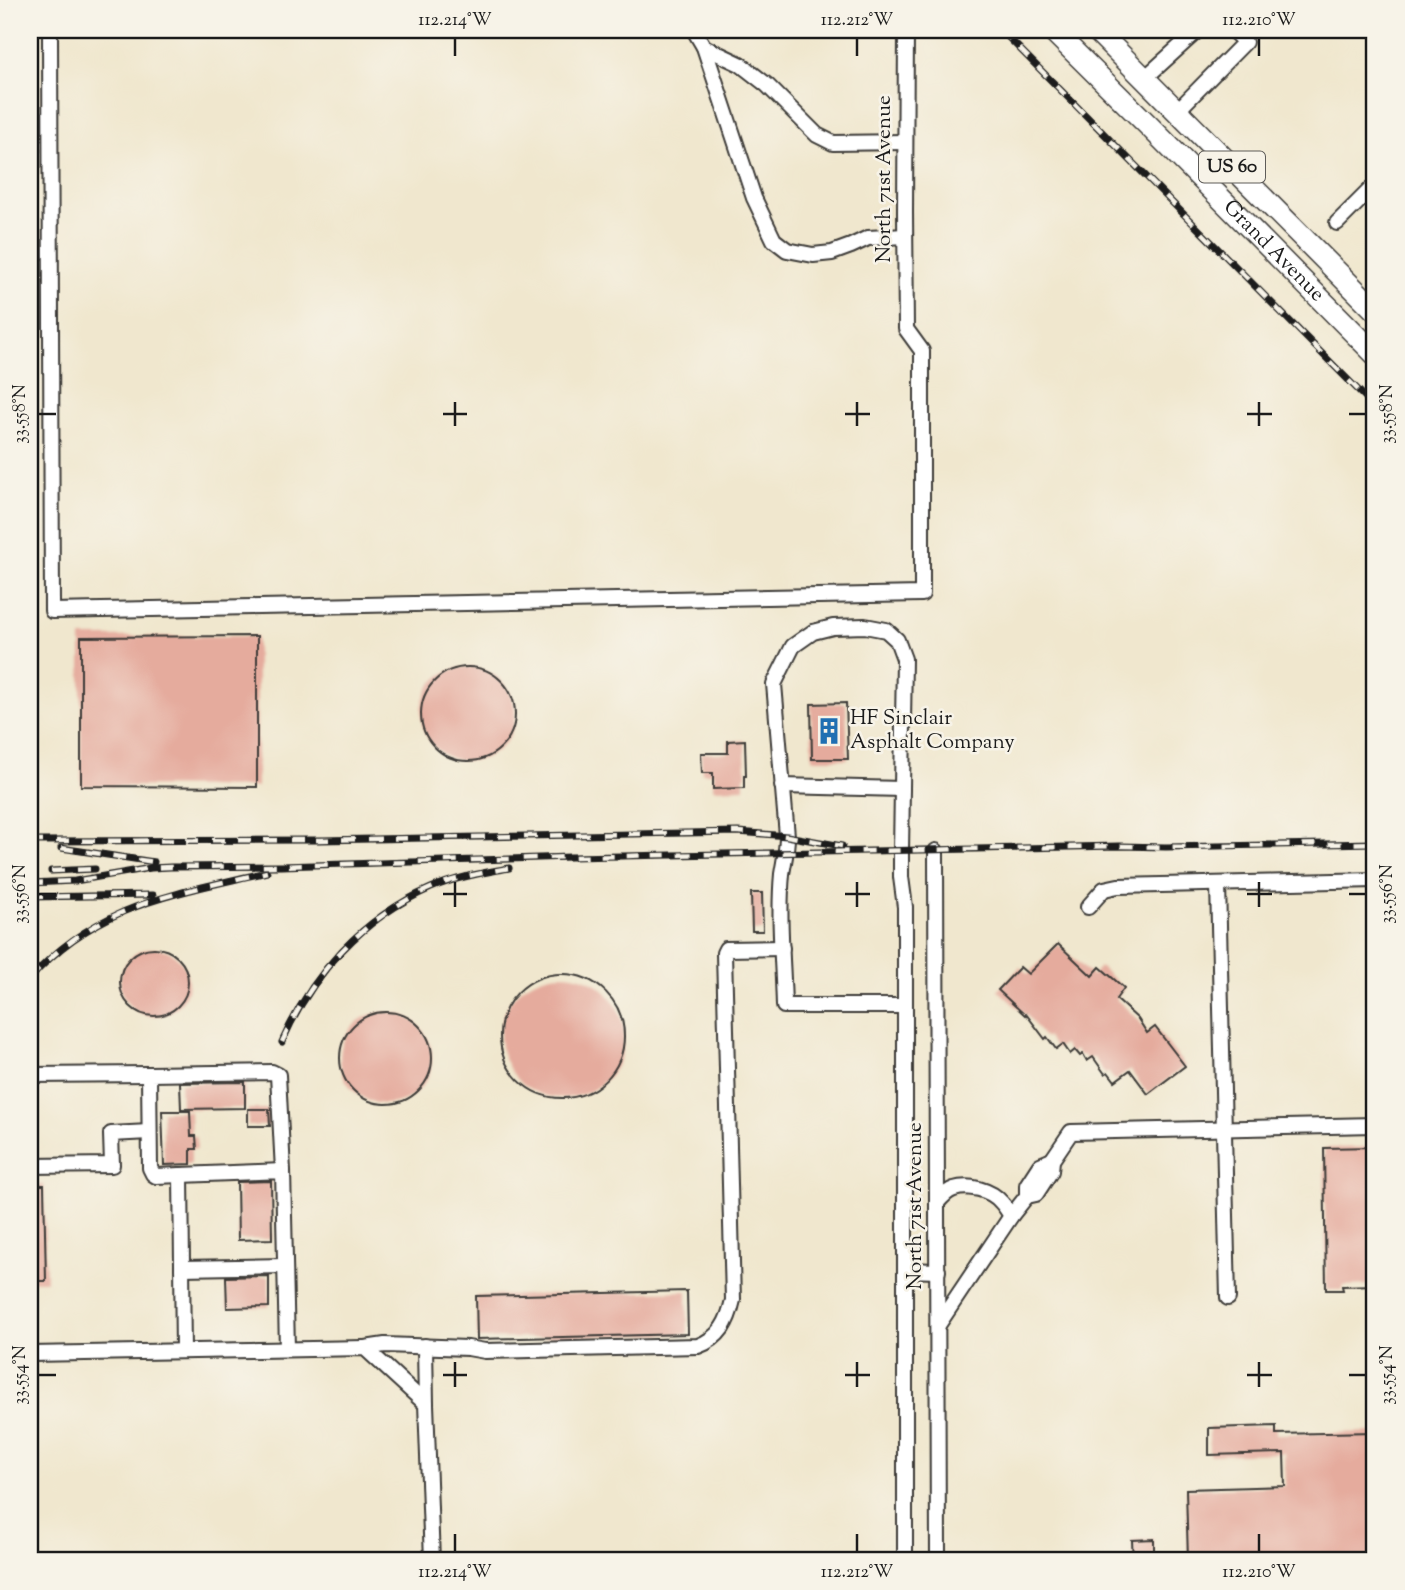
<svg xmlns="http://www.w3.org/2000/svg" width="1405" height="1590" viewBox="0 0 1405 1590" font-family="'Sorts Mill Goudy',serif">
	<style>
		.building { fill: #e5ab9d }
		.lines { fill: none; stroke-linecap: round; stroke-linejoin: round }
		.minor-casing { stroke: #3c3a37; stroke-width: 18 }
		.highway-casing { stroke: #3c3a37; stroke-width: 24 }
		.minor { stroke: #fff; stroke-width: 14 }
		.highway { stroke: #fff; stroke-width: 21 }
		.rail-casing { stroke: #1c1c1c; stroke-width: 7 }
		.rail { stroke: #f7f3e8; stroke-width: 4.5; stroke-dasharray: 13; stroke-linecap: butt }
		.ticks { fill: none; stroke: #1c1c1c; stroke-width: 2.5 }
		.labels { text-anchor: middle; dominant-baseline: central; stroke-width: 5; stroke-linejoin: round; paint-order: stroke }
		.shield { fill: #f7f3e8; stroke: #5e5c59; stroke-width: 2 }
		.shield-label { font-size: 19px; font-weight: bold; fill: #1c1c1c }
		.street-label { font-size: 21px; fill: #1c1c1c; stroke: #f7f3e8 }
		.poi-label { font-size: 21px; fill: #1c1c1c; stroke: #f7f3e8; text-anchor: start }
		.neatline { fill: none; stroke: #1c1c1c; stroke-width: 2.5 }
		.ticks-label { font-size: 18px; text-anchor: middle; fill: #1c1c1c }
	</style>
	<rect width="100%" height="100%" fill="#f7f3e8"/>
	<filter id="ink" filterUnits="userSpaceOnUse"><feTurbulence type="fractalNoise" baseFrequency=".0143" numOctaves="2"/><feDisplacementMap in="SourceGraphic" scale="14" xChannelSelector="R" yChannelSelector="G"/><feConvolveMatrix kernelMatrix="1 2 1 2 8 2 1 2 1" color-interpolation-filters="sRGB"/></filter>
	<filter id="wash" filterUnits="userSpaceOnUse"><feTurbulence type="fractalNoise" baseFrequency=".00686" numOctaves="4" result="noise"/><feDisplacementMap in="SourceGraphic" scale="28" xChannelSelector="R" yChannelSelector="G"/><feGaussianBlur stdDeviation="1.57" result="paint"/><feColorMatrix in="noise" values="0 0 0 0 0 0 0 0 0 0 0 0 0 0 0 0 0 1.4 0 .05"/><feComposite in="paint" operator="in"/></filter>
	<g filter="url(#wash)">
		<rect width="100%" height="100%" fill="#f0e7ce"/>
		<g id="blocks">
			<g class="building">
				<polygon points="257,636 257,787 81,786 81,637"/>
				<circle cx="468" cy="714" r="47"/>
				<polygon points="846,703 848,759 812,759 811,704"/>
				<polygon points="745,740 746,776 744,776 744,788 713,789 713,773 702,773 701,753 728,753 728,741"/>
				<polygon points="751,893 762,893 763,931 752,931"/>
				<polygon points="1058,944 1092,976 1100,967 1124,988 1116,999 1138,1019 1147,1033 1155,1027 1185,1066 1148,1094 1130,1070 1115,1081 1108,1072 1105,1074 1093,1057 1087,1061 1083,1054 1080,1056 1075,1050 1070,1054 1063,1044 1056,1049 1047,1037 1045,1039 1026,1014 1025,1015 998,990 1020,967 1028,974"/>
				<circle cx="154" cy="982" r="34"/>
				<circle cx="562" cy="1036" r="62"/>
				<circle cx="386" cy="1058" r="46"/>
				<polygon points="245,1082 245,1108 181,1109 180,1083"/>
				<polygon points="248,1109 269,1109 270,1126 248,1126"/>
				<polygon points="162,1111 190,1111 191,1136 196,1136 197,1149 191,1149 191,1164 164,1165"/>
				<polygon points="1375,1147 1375,1285 1342,1286 1343,1290 1326,1290 1324,1148"/>
				<polygon points="271,1181 272,1239 238,1240 237,1182"/>
				<polygon points="30,1185 44,1185 46,1281 30,1281"/>
				<polygon points="269,1276 269,1307 227,1308 226,1277"/>
				<polygon points="687,1291 688,1334 477,1339 476,1296"/>
				<polygon points="1276,1426 1276,1434 1375,1432 1375,1560 1188,1560 1186,1489 1285,1486 1284,1453 1209,1455 1209,1428"/>
				<polygon points="1154,1539 1154,1560 1133,1560 1132,1540"/>
			</g>
		</g>
	</g>
	<g filter="url(#ink)">
		<use href="#blocks" fill-opacity="0" stroke="#3c3a37" stroke-width="2"/>
		<g class="lines">
			<defs>
				<g id="minor">
					<polyline points="50,30 52,611 922,594 922,351 906,329 905,212 906,30"/>
					<polyline points="694,30 704,47 754,198 774,240 787,250 813,255 832,253 851,246 868,238 905,236"/>
					<polyline points="704,47 740,64 767,85 817,135 833,143 905,142"/>
					<polyline points="1145,78 1198,30"/>
					<polyline points="1177,111 1245,42 1232,30"/>
					<polyline points="1337,223 1375,185"/>
					<polyline points="782,786 902,789"/>
					<polyline points="936,851 938,1560"/>
					<polyline points="1218,884 1228,1298"/>
					<polyline points="1088,907 1104,889 1118,886 1375,880"/>
					<polyline points="30,1075 149,1074"/>
					<polyline points="30,1166 112,1165 111,1134 149,1132"/>
					<polyline points="181,1175 156,1176 153,1174 150,1168 149,1074 272,1072 278,1075 283,1171"/>
					<polyline points="1027,1196 1036,1194 1051,1171 1052,1160 1071,1132 1375,1125"/>
					<path d="M937,1203C941,1198 947,1191 954,1189C969,1184 991,1190 1001,1202C1005,1206 1008,1211 1011,1216"/>
					<polyline points="182,1268 285,1266"/>
					<polyline points="905,1270 938,1271"/>
					<polyline points="938,1325 1011,1216 1027,1196 1027,1185 1040,1165 1052,1160"/>
					<polyline points="425,1346 426,1404"/>
					<path d="M365,1348L385,1345L468,1348L485,1351L698,1346C720,1338 728,1322 733,1300L724,953L726,949L782,948"/>
					<polyline points="183,1351 181,1175 283,1171 287,1349"/>
					<polyline points="30,1354 365,1348 426,1404 432,1560"/>
					<path d="M905,1560V907L901,877V852L904,659L897,640L886,630L865,626L833,627L813,632L793,646L774,684L787,836C787,850 784,861 782,874C778,917 783,963 784,1006H905"/>
				</g>
				<g id="highway">
					<path id="s1" d="M1052,30L1148,125L1375,354"/>
					<polyline points="1096,30 1375,310"/>
				</g>
			</defs>
			<use href="#minor" class="minor-casing"/>
			<use href="#highway" class="highway-casing"/>
			<use href="#minor" class="minor"/>
			<use href="#highway" class="highway"/>
			<defs>
				<g id="rail">
					<polyline points="1001,30 1375,407"/>
					<polyline points="30,841 320,840 738,832 787,836 842,846"/>
					<polyline points="61,848 154,862"/>
					<polyline points="51,871 95,869"/>
					<polyline points="30,883 75,881 151,868 171,867 281,866 571,857 1120,846 1166,847 1375,843"/>
					<polyline points="30,897 153,895"/>
					<path d="M30,979C95,904 176,894 267,872"/>
					<path d="M282,1042C312,974 362,918 431,888C456,877 483,873 509,868"/>
				</g>
			</defs>
			<use href="#rail" class="rail-casing"/>
			<use href="#rail" class="rail"/>
		</g>
	</g>
	<path class="ticks" d="M455,38V56M857,38V56M1259,38V56M455,402V426M857,402V426M1259,402V426M38,414H56M443,414H467M845,414H870M1247,414H1272M1349,414H1366M455,882V907M857,882V907M1259,882V907M38,894H56M443,894H467M845,894H870M1247,894H1272M1349,894H1366M455,1362V1387M857,1362V1387M1259,1362V1387M38,1375H56M443,1375H467M845,1375H870M1247,1375H1272M1349,1375H1366M455,1534V1552M857,1534V1552M1259,1534V1552"/>
	<defs>
		<symbol id="building-bare" viewBox="-9 -9 18 18"><path d="M-4-6H4V6H1V3H-1V6H-4ZM-2.5-4.3h1.7v1.8h-1.7ZM.8-4.3h1.7v1.8H.8ZM-2.5-1h1.7V.8h-1.7ZM.8-1h1.7V.8H.8Z" fill="#1f6fb2" stroke="#f7f3e8" stroke-width="2.5" paint-order="stroke"/></symbol>
	</defs>
	<g fill-rule="evenodd">
		<use href="#building-bare" x="810" y="712" width="38" height="38"/>
	</g>
	<g class="labels">
		<rect class="shield" x="1199" y="151.5" width="66" height="31" rx="5"/>
		<g class="shield-label">
			<text x="1232" y="167">US 60</text>
		</g>
		<g class="street-label">
			<text transform="translate(885 179) rotate(-90)">North 71st Avenue</text>
			<text stroke="none"><textPath href="#s1" startOffset="313">Grand Avenue</textPath></text>
			<text transform="translate(916 1206) rotate(-90)">North 71st Avenue</text>
		</g>
		<g class="poi-label">
			<text x="850" y="719">HF Sinclair<tspan x="850" dy="24">Asphalt Company</tspan></text>
		</g>
	</g>
	<rect width="1405" height="1590" fill="none" stroke="#f7f3e8" stroke-width="77"/>
	<rect x="38" y="38" width="1328" height="1514" class="neatline"/>
	<g class="ticks-label">
		<text x="455" y="25">112.214°W</text>
		<text x="857" y="25">112.212°W</text>
		<text x="1259" y="25">112.210°W</text>
		<text transform="translate(19 414) rotate(-90)" y="6">33.558°N</text>
		<text transform="translate(1386 414) rotate(-90)" y="6">33.558°N</text>
		<text transform="translate(19 894) rotate(-90)" y="6">33.556°N</text>
		<text transform="translate(1386 894) rotate(-90)" y="6">33.556°N</text>
		<text transform="translate(19 1375) rotate(-90)" y="6">33.554°N</text>
		<text transform="translate(1386 1375) rotate(-90)" y="6">33.554°N</text>
		<text x="455" y="1577">112.214°W</text>
		<text x="857" y="1577">112.212°W</text>
		<text x="1259" y="1577">112.210°W</text>
	</g>
</svg>
